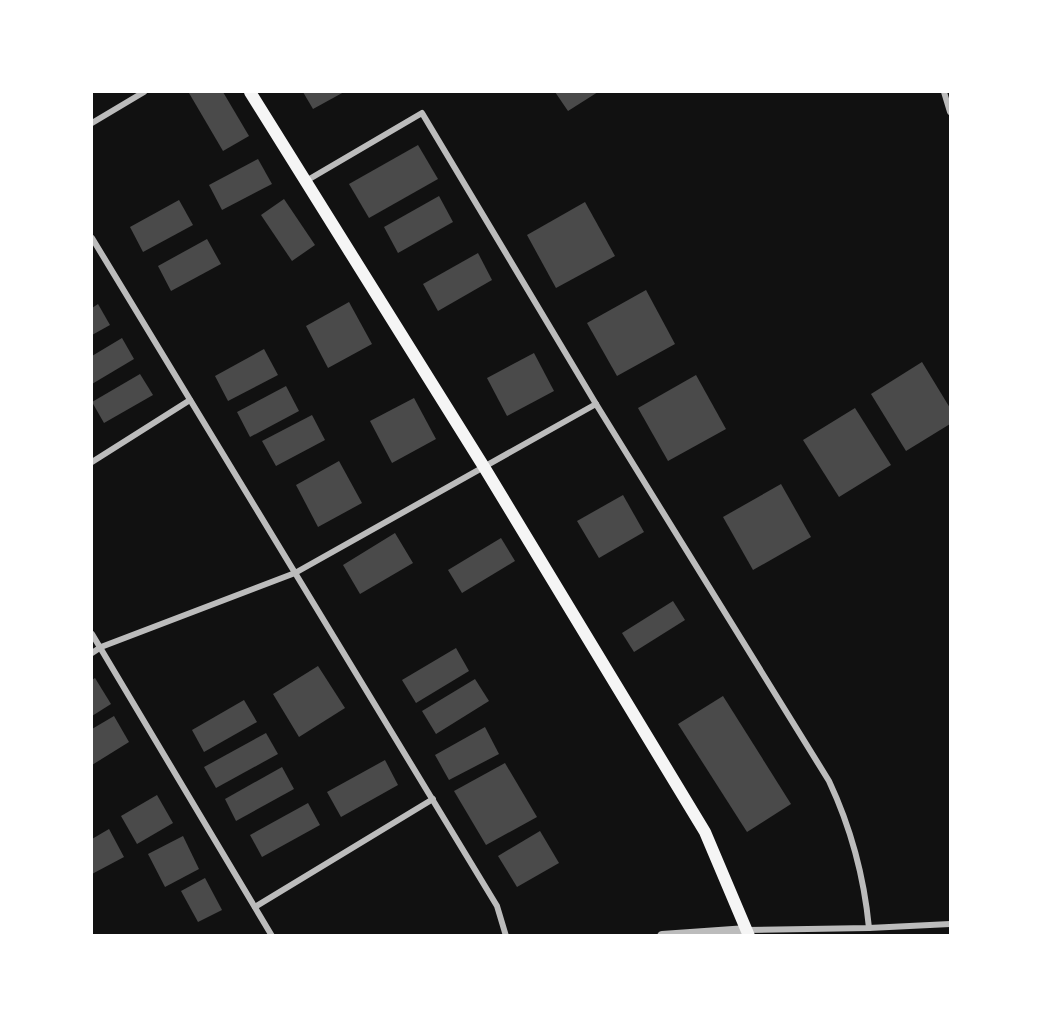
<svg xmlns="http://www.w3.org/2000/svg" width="1042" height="1027" viewBox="0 0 1042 1027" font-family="'Archivo Narrow',sans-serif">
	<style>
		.building { fill: #4a4a4a }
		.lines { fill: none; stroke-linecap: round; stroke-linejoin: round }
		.minor { stroke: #bcbcbc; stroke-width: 6 }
		.tertiary { stroke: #bcbcbc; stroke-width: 10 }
		.secondary { stroke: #f5f5f5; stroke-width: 12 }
	</style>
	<rect width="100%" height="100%" fill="#111"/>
	<g class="building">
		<polygon points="193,92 223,92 249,136 223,151 189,93"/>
		<polygon points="303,92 344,92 313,109"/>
		<polygon points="555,92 598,92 568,111"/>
		<polygon points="418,145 438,179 369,218 349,184"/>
		<polygon points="258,159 272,184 222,210 209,185"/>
		<polygon points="439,196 453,222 398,253 384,227"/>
		<polygon points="284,199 315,245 292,261 261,215"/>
		<polygon points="179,200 193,225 143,252 130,227"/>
		<polygon points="585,202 615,256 556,288 527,235"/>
		<polygon points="207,239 221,264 171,291 158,266"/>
		<polygon points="478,253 492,280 438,311 423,284"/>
		<polygon points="646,290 675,344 617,376 587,323"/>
		<polygon points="349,302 372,344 328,368 306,326"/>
		<polygon points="98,304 110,325 92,335 92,308"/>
		<polygon points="122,338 134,359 92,384 92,356"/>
		<polygon points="264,349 278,375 228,401 215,376"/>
		<polygon points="534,353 554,391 507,416 487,378"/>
		<polygon points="922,362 950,408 950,424 906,451 871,394"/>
		<polygon points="140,374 153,395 104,423 92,402"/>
		<polygon points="696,375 726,429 668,461 638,408"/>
		<polygon points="286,386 299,411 250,437 237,412"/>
		<polygon points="414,398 436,439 392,463 370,421"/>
		<polygon points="855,408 891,465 839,497 803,440"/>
		<polygon points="312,415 325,440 276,466 262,441"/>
		<polygon points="339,461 362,503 318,527 296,485"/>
		<polygon points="781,484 811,537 753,570 723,517"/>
		<polygon points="623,495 644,532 599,558 577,521"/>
		<polygon points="395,533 413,563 360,594 343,565"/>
		<polygon points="501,538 515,561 462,593 448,570"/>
		<polygon points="673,601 685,620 634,652 622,633"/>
		<polygon points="456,648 469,671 416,703 402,680"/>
		<polygon points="318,666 345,708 299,737 273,694"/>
		<polygon points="95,678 111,704 92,716 92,680"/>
		<polygon points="475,679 489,701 436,734 422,711"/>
		<polygon points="723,696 791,804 747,832 678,724"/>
		<polygon points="244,700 257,722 204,752 192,730"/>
		<polygon points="114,716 129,742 92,765 92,729"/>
		<polygon points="485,727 499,754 449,780 435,755"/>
		<polygon points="266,733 278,754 216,788 204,767"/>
		<polygon points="385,760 398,785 341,817 327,792"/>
		<polygon points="505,763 537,817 486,845 454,791"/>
		<polygon points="282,767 294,789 236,821 225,799"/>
		<polygon points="157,795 173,823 137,844 121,816"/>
		<polygon points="308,803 320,825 262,857 250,835"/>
		<polygon points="109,829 124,857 92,874 92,839"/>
		<polygon points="540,831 559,863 517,887 498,856"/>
		<polygon points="183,836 199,869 165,887 148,854"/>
		<polygon points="205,878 222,910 198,922 181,891"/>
	</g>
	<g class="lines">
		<g class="minor">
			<polyline points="944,92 950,112"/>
			<polyline points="92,123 144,92"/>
			<path d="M306,181L422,113L596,404L829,781C851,828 864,876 869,928"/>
			<polyline points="92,238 497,906 506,936"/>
			<polyline points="92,462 190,400"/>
			<polyline points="92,634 272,936"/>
			<polyline points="92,653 101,647 295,573 596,404"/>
			<polyline points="255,907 433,799"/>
			<polyline points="747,930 869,928 950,924"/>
		</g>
		<polyline class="tertiary" points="662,936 747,930"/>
		<polyline class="secondary" points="250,92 484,467 705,832 749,936"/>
	</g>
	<rect width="1042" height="1027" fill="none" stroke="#ffffff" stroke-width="186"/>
</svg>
